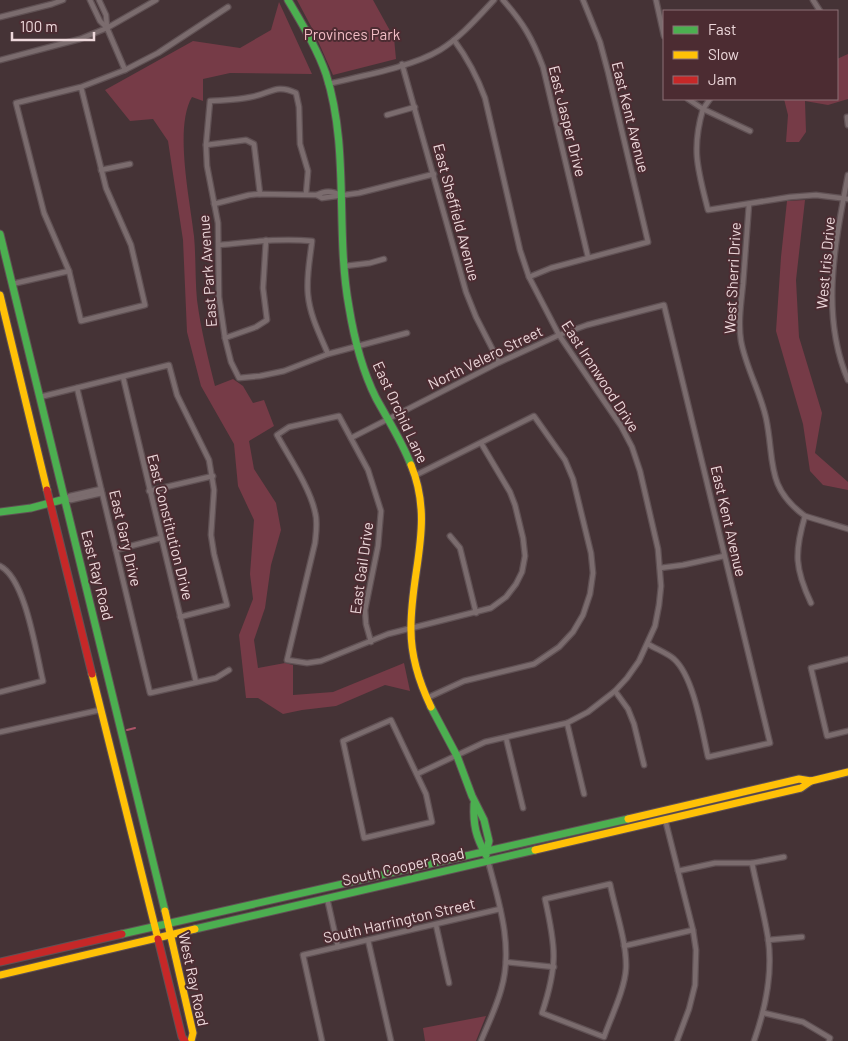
<svg xmlns="http://www.w3.org/2000/svg" width="848" height="1041" viewBox="0 0 848 1041" font-family="Barlow,sans-serif">
	<style>
		.green { fill: #763b47 }
		.lines { fill: none; stroke-linecap: round; stroke-linejoin: round }
		.stream { stroke: #ac5568; stroke-width: 2 }
		.street-casing { stroke: #605154; stroke-width: 7 }
		.fast-casing { stroke: #605154; stroke-width: 9 }
		.slow-casing { stroke: #605154; stroke-width: 9 }
		.jam-casing { stroke: #605154; stroke-width: 9 }
		.street { stroke: #7b6c6e; stroke-width: 4.5 }
		.fast { stroke: #4caf50; stroke-width: 7 }
		.slow { stroke: #ffc107; stroke-width: 7 }
		.jam { stroke: #c62828; stroke-width: 7 }
		.labels { text-anchor: middle; dominant-baseline: central; stroke-width: 4; stroke-linejoin: round; paint-order: stroke }
		.park-label { font-size: 15px; fill: #f2bdc5; stroke: #4c2c32 }
		.street-label { font-size: 15px; fill: #edd8db; stroke: #4c2c32 }
	</style>
	<rect width="100%" height="100%" fill="#453336"/>
	<g class="green">
		<polygon points="297,0 373,0 394,38 396,59 333,75 314,32"/>
		<path d="M279,2L312,74L230,73L203,79V101L192,97C174,127 190,200 194,236C196,257 195,279 197,300C201,330 208,358 215,386L233,379L243,386L253,403L264,400L274,426L249,441L254,469L276,503L281,530L271,565L265,608L254,640L258,668L285,663L293,665V695L333,692L404,663L410,691L385,685L336,706L302,710L283,714L258,698H246L239,635L253,599L250,574L254,520L238,486L234,444L201,386L187,332L183,240L168,141L153,119L130,121L105,90L193,41L240,48L271,30Z"/>
		<polygon points="848,54 848,99 828,105 805,101 806,132 799,142 786,142 788,115 784,99 837,99 837,59"/>
		<polygon points="805,200 796,280 799,337 822,413 815,453 848,482 848,490 823,485 810,471 803,424 776,331 781,257 787,201"/>
		<polygon points="486,1016 476,1041 425,1041 423,1028"/>
	</g>
	<g class="lines">
		<polyline class="stream" points="127,730 135,728"/>
		<defs>
			<g id="street">
				<polyline points="90,0 100,21 107,28"/>
				<polyline points="99,0 106,15 107,28 125,70"/>
				<path d="M503,0C524,24 532,38 543,67L588,257"/>
				<polyline points="656,0 664,36"/>
				<polyline points="813,0 820,11"/>
				<polyline points="0,17 52,4 63,0"/>
				<polyline points="0,60 80,39 107,28 156,0"/>
				<polyline points="402,64 466,292 476,317 499,362"/>
				<path d="M328,84C361,76 412,67 440,50C461,37 477,18 494,0"/>
				<polyline points="81,87 106,188 131,245 145,305 81,321 69,271 44,213 16,103 81,87 125,70 158,53 228,7"/>
				<path d="M688,99L703,109C691,150 698,170 708,210L790,197L816,195L848,199"/>
				<polyline points="710,99 703,109 750,131"/>
				<polyline points="387,115 415,107"/>
				<polyline points="847,117 848,125"/>
				<polyline points="206,145 246,140 254,144 260,194"/>
				<polyline points="101,170 130,164"/>
				<path d="M848,175C835,243 820,315 848,380"/>
				<path d="M306,194L308,171L300,144L299,107L296,93C276,83 270,94 251,97C238,100 224,100 210,101L206,145L207,166L218,223L219,297L225,338L231,362L239,378L260,376L284,371L328,354L407,333"/>
				<polyline points="317,195 322,198 359,193 434,174"/>
				<path d="M214,204L249,195L260,194L317,195C325,190 333,191 341,195"/>
				<path d="M749,204C747,231 745,257 743,284C741,303 738,323 741,341C746,368 760,391 766,418C775,460 765,487 805,516C794,553 795,569 811,603"/>
				<path d="M219,245C251,242 281,238 312,241C310,259 306,277 308,295C310,316 320,335 328,354"/>
				<polyline points="345,266 370,263 384,259"/>
				<polyline points="529,277 551,268 648,242 608,72 600,42 583,0"/>
				<polyline points="12,284 69,271"/>
				<polyline points="225,338 256,327 267,320 263,288 266,240"/>
				<polyline points="123,377 196,682"/>
				<polyline points="77,388 150,693 216,678 229,670"/>
				<polyline points="40,397 169,365 177,395 209,460 214,490 211,535 214,554 227,605 180,617"/>
				<path d="M351,438L498,363L559,335L587,325L664,305L770,743L708,757C702,731 694,677 674,659C667,653 656,649 648,644"/>
				<polyline points="416,475 534,416 565,460 573,479 591,553 593,573 590,594 583,615 573,632 559,647 534,664 464,681 427,698"/>
				<polyline points="149,491 213,476"/>
				<polyline points="65,499 71,500 102,493"/>
				<polyline points="65,499 70,496 101,489"/>
				<polyline points="805,516 848,529"/>
				<polyline points="450,536 460,548 476,613"/>
				<polyline points="116,550 161,538"/>
				<path d="M0,566C26,579 36,653 43,681L0,692"/>
				<polyline points="660,568 683,565 724,556"/>
				<path d="M371,642L366,624L365,610L378,546L381,511L368,470L339,416L289,427L277,435C289,457 310,488 315,512C318,522 316,533 315,543L287,660L307,663L321,661L388,634L491,608L506,597L516,584L522,572L525,556L523,538L515,505L510,492L481,443"/>
				<polyline points="848,659 811,668 827,736 848,731"/>
				<polyline points="615,691 628,709 634,724 644,765"/>
				<polygon points="391,720 426,794 432,822 364,838 343,741"/>
				<polyline points="567,723 584,794"/>
				<polyline points="0,732 100,710"/>
				<polyline points="506,738 523,808"/>
				<path d="M417,774L485,742L567,723L588,712L615,691L627,678L639,661L655,626L659,605L661,586L658,549L640,471L632,447L621,426L559,335L529,277L520,250L485,98C477,76 468,59 454,40"/>
				<polyline points="665,819 693,930 696,950 695,985 689,1009 677,1041"/>
				<path d="M752,863C757,888 764,913 768,938C773,972 765,1010 754,1041"/>
				<polyline points="678,871 715,863 752,863 784,857"/>
				<path d="M610,884C615,909 627,943 626,968C625,989 611,1017 604,1037L542,1013C558,965 556,948 545,899Z"/>
				<polyline points="327,898 338,947"/>
				<polyline points="436,925 449,983"/>
				<polyline points="368,940 391,1041"/>
				<polyline points="768,940 802,937"/>
				<polyline points="624,946 693,930"/>
				<polyline points="506,962 554,967"/>
				<polyline points="764,1013 803,1022 830,1038 829,1041"/>
				<polyline points="322,1041 303,955 500,909"/>
				<path d="M481,1041C488,1024 496,1008 501,990C514,948 499,902 488,861"/>
			</g>
			<g id="fast">
				<path d="M288,0C302,24 317,48 326,74C350,149 335,231 349,307C354,338 362,370 376,398C388,420 402,441 411,465"/>
				<polyline points="0,234 165,911"/>
				<polyline points="0,512 31,508 65,499"/>
				<polyline points="431,707 457,756 472,796 484,820 489,841 486,852"/>
				<path d="M474,804C473,825 476,837 486,855"/>
				<polyline points="195,929 535,850"/>
				<polyline points="122,934 628,819"/>
			</g>
			<g id="slow">
				<polyline points="0,295 47,490"/>
				<path d="M411,465C435,523 410,572 411,630C411,657 419,682 431,707"/>
				<polyline points="92,674 158,939"/>
				<polyline points="628,819 799,779 811,781 848,772"/>
				<polyline points="535,850 801,788 811,781"/>
				<polyline points="165,911 193,1033 191,1041"/>
				<polyline points="0,975 195,929"/>
			</g>
			<g id="jam">
				<polyline points="47,490 92,674"/>
				<polyline points="158,939 182,1037 185,1041"/>
				<polyline points="0,962 122,934"/>
			</g>
		</defs>
		<use href="#street" class="street-casing"/>
		<use href="#fast" class="fast-casing"/>
		<use href="#slow" class="slow-casing"/>
		<use href="#jam" class="jam-casing"/>
		<use href="#street" class="street"/>
		<use href="#fast" class="fast"/>
		<use href="#slow" class="slow"/>
		<use href="#jam" class="jam"/>
	</g>
	<g class="labels">
		<g class="park-label">
			<text x="352" y="34">Provinces Park</text>
		</g>
		<g class="street-label">
			<text transform="translate(631 117) rotate(76)">East Kent Avenue</text>
			<text transform="translate(568 121) rotate(76)">East Jasper Drive</text>
			<text transform="translate(457 212) rotate(75)">East Sheffield Avenue</text>
			<text transform="translate(825 263) rotate(-85)">West Iris Drive</text>
			<text transform="translate(207 271) rotate(-94)">East Park Avenue</text>
			<text transform="translate(732 278) rotate(-87)">West Sherri Drive</text>
			<text transform="translate(485 357) rotate(-26)">North Velero Street</text>
			<text transform="translate(601 376) rotate(57)">East Ironwood Drive</text>
			<text transform="translate(401 412) rotate(65)">East Orchid Lane</text>
			<text transform="translate(729 521) rotate(77)">East Kent Avenue</text>
			<text transform="translate(171 527) rotate(76)">East Constitution Drive</text>
			<text transform="translate(126 538) rotate(77)">East Gary Drive</text>
			<text transform="translate(361 568) rotate(-82)">East Gail Drive</text>
			<text transform="translate(98 575) rotate(76)">East Ray Road</text>
			<text transform="translate(403 866) rotate(-13)">South Cooper Road</text>
			<text transform="translate(399 920) rotate(-13)">South Harrington Street</text>
			<text transform="translate(194 979) rotate(78)">West Ray Road</text>
		</g>
	</g>
	<rect x="663" y="10" width="175" height="90" fill="#4c2c32" stroke="#8c7176"/>
	<rect x="673" y="26" width="25" height="8" fill="#4caf50" stroke="#8c7176"/>
	<text x="708" y="35" font-size="15" fill="#edd8db">Fast</text>
	<rect x="673" y="51" width="25" height="8" fill="#ffc107" stroke="#8c7176"/>
	<text x="708" y="60" font-size="15" fill="#edd8db">Slow</text>
	<rect x="673" y="76" width="25" height="8" fill="#c62828" stroke="#8c7176"/>
	<text x="708" y="85" font-size="15" fill="#edd8db">Jam</text>
	<path d="M12 32v8h82v-8" fill="none" stroke="#edd8db" stroke-width="2.5"/>
	<text x="20" y="32" font-size="15" fill="#edd8db" stroke="#4c2c32" stroke-width="4" paint-order="stroke">100 m</text>
</svg>
